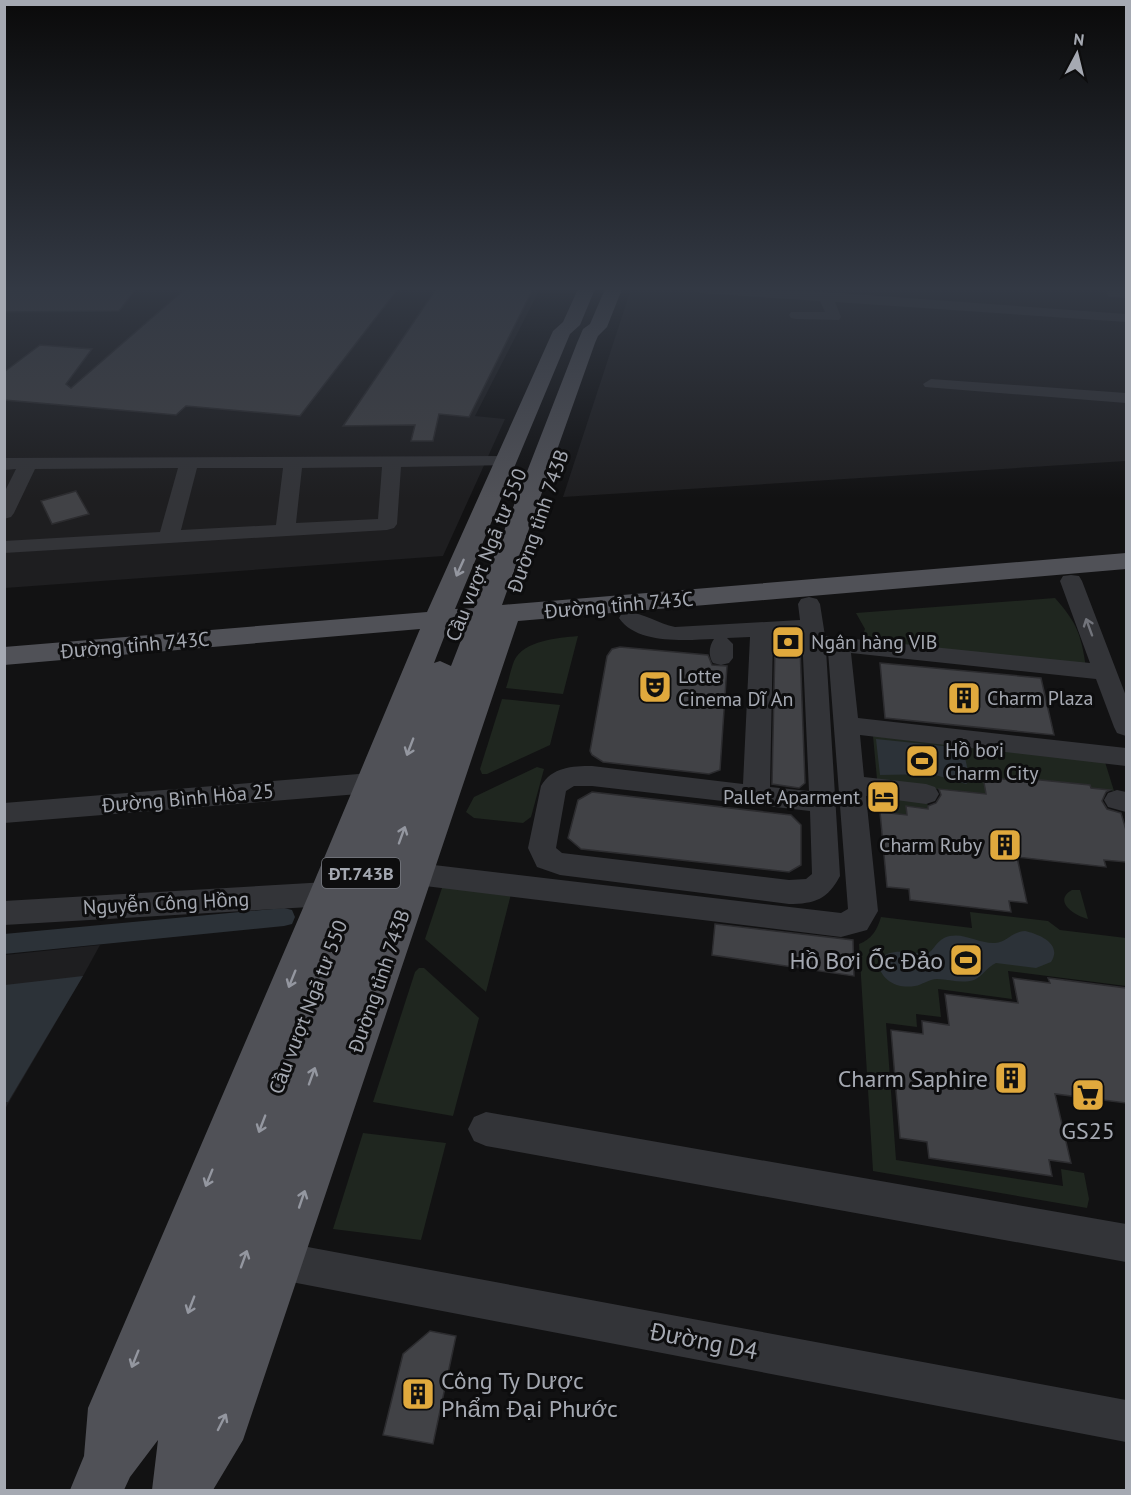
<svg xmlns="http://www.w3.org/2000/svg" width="1131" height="1495" viewBox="0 0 1131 1495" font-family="'PT Sans',sans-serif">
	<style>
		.built { fill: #1e1e20 }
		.green { fill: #1f261f }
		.water { fill: #2c3238 }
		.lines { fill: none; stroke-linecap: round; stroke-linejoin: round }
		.canal { fill: #2c3238; fill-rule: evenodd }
		.building { fill: #414246; stroke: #2c2c2f; stroke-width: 1.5 }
		.minor { fill: #333438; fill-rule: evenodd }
		.major { fill: #505157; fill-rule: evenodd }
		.oneway { stroke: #9497a0 }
		.oneway2 { stroke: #72747b }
		.labels { text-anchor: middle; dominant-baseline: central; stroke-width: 6; stroke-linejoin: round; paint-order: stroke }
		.shield { fill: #0d0d0e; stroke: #777a81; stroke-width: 1.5 }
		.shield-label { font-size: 18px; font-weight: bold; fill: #a5a9b2 }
		.street-label { font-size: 20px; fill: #a5a9b2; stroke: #0d0d0e }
		.poi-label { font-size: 20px; fill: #a5a9b2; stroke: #0d0d0e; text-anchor: start }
		.near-poi-label { font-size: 24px; fill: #a5a9b2; stroke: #0d0d0e; text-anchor: end }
		.near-street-label { font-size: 24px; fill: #a5a9b2; stroke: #0d0d0e }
	</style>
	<rect width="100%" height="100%" fill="#121213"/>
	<g class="built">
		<polygon points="5,289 540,289 475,416 505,419 443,556 5,588"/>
		<polygon points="631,289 1126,289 1126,461 563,497"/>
		<polygon points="100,945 83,976 5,1109 5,955"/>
	</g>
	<g class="green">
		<path d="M1055,598C1077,623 1081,634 1086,667L861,641L865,629L856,613Z"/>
		<path d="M578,636L563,694L506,688C509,679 511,669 514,661C524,640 558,638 578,636Z"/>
		<polygon points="502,699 560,705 550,745 487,774 482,774 480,769"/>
		<polygon points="873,736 1105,762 1114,791 1091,788 1090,785 1013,777 1013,780 984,777 986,794 926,788 928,809 906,806 907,815 880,812"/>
		<polygon points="537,767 544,769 531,817 523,823 474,818 466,812 474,797"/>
		<polygon points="443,885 511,894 486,992 425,939"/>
		<path d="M1072,890H1080L1088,919C1075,916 1052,901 1072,890Z"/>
		<path d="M970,912L1048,921L1060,930L1126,938V986L1008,971L1012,999L938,989L941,1017L916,1014L917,1027L886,1023L896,1160L1063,1186L1061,1169L1084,1173L1089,1199L1087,1208L873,1171L859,944C872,939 877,930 881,917L972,928Z"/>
		<polygon points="419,968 424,968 479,1018 453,1116 373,1102 415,972"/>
		<polygon points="363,1133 446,1143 421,1240 333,1229"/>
	</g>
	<g class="water">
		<polygon points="876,739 963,748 970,781 966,784 932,774 880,775"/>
		<path d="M1025,931C1039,934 1063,944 1051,962L1036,968L996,963C987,967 983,976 974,980C961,984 949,979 937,979C929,979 922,985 915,986C896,989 880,980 878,961C891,946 909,954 927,954C934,950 936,942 944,938C961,930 978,944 995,943C1007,942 1011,932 1025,931Z"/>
		<polygon points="83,976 8,1102 5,1102 5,985"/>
	</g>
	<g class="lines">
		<polygon class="canal" points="284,908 292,910 295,917 292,924 284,926 4,954 4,934"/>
	</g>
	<g class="building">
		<polygon points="4,289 136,289 119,311 4,312"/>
		<polygon points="185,289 398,289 300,416 186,406 176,415 4,400 4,372 40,345 92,349 66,384 71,388"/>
		<polygon points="436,289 533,289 469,417 439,414 433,441 411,441 415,425 343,426"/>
		<polygon points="76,491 89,514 52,524 41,501"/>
		<polygon points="779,641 796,644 800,647 805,783 799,788 772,784 775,644"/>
		<polygon points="620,647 708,655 712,665 727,666 720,770 709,774 603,762 592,755 590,751 607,656 612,649"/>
		<polygon points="880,663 1041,678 1054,735 885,718"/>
		<polygon points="983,777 1013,780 1012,777 1090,785 1091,788 1110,790 1106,792 1102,801 1107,809 1121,813 1126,830 1126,862 1104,860 1106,867 1017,857 1027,903 1009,901 1011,912 910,900 909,889 887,887 880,812 907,815 906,806 928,809 928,806 936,803 941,795 939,789 986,794"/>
		<polygon points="592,792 791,815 801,825 801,865 789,872 581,849 568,838 578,800"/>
		<polygon points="715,924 853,940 854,976 712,955"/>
		<polygon points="1013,978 1050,983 1048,978 1126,988 1126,1103 1055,1094 1071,1163 1049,1160 1052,1176 929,1158 927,1142 900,1138 891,1030 923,1034 922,1021 949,1025 945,994 1018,1003"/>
		<polygon points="430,1331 456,1336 433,1444 383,1435 403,1354"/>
	</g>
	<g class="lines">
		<g class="minor">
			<polygon points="693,289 825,292 1126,314 1126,322 835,302 841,317 839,320 796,319 791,318 789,315 791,312 825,312 820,301 700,293"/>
			<polygon points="1114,290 1126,290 1126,298 1109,297 1107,294 1109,291"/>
			<polygon points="931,379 1126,393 1126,403 925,387 923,384"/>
			<path d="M507,456L513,457L516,461L513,465L401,467L397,524L394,528L387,530L4,553V541L160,532L178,468L35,469L14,513L11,517L4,519V493L16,469L4,470V458ZM382,467L378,519L296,523L302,468ZM197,468H283L276,525L181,530Z"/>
			<path d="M1071,575L1079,576L1082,581L1126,696V736L1117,733L1114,727L1096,679L851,653L858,718L1126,748V766L860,735L864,777L926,784L935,787L939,794L935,801L926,804L866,796L878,911L867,930L841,937L417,885L407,882L403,874L407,866L417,863L841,913L848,909L828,651L826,650L840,876C828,899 815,904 789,904L560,875L537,867L528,848L541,786C552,767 572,766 592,766L743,784L750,637L727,638L733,644V658L729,663L721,665L713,663C708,656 709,646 714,639C687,640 637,645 619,618L622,613C638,609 657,624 675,627L800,620L798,604L801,599L809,597L817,599L820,604L825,636L1090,663L1060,581L1063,576ZM802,634L809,791L770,787L773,635ZM574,786H592L810,811L812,874L806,879L789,880L562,853L556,848L566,791Z"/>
			<polygon points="371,773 380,776 384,783 380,790 371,793 4,823 4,803"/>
			<polygon points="1117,790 1126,792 1126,812 1108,807 1104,800 1108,793"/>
			<polygon points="327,882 337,886 342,894 337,902 327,906 4,925 4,901"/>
			<polygon points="486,1112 1126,1224 1126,1262 486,1146 474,1141 468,1129 474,1117"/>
			<polygon points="281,1242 1126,1400 1126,1442 281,1280 267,1275 262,1261 267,1247"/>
		</g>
		<path class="major" d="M578,289H595L580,325L570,334L455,609L474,608L577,343L583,329L590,324L605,289H622L607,327L598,336L595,343L502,605L1126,553V569L518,621L243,1440L213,1490H152L158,1440L130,1477L124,1490H70L84,1456L88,1408L309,894L420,629L4,665V647L427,612L553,331L563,322ZM467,625L451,666L440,661L434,663L448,627Z"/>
	</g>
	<defs><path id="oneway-shaft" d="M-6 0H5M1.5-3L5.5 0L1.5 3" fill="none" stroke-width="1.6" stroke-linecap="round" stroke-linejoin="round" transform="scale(1.5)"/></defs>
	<g class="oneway">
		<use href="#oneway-shaft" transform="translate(460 568) rotate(114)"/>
		<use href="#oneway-shaft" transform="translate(410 747) rotate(111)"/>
		<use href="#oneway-shaft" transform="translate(402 835) rotate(-70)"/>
		<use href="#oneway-shaft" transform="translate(292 979) rotate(112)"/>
		<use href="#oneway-shaft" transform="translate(312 1076) rotate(-70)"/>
		<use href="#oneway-shaft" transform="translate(262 1124) rotate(111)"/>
		<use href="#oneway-shaft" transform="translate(209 1178) rotate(112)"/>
		<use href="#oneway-shaft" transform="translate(302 1199) rotate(-71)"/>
		<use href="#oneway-shaft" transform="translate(244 1259) rotate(-70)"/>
		<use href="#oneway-shaft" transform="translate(191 1305) rotate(111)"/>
		<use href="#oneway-shaft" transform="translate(135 1359) rotate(112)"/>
		<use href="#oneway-shaft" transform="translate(222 1422) rotate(-63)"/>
	</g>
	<use class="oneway2" href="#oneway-shaft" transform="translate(1089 627) rotate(-110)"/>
	<linearGradient id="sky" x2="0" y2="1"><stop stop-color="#0a0a0a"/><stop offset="0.58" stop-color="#333944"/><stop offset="1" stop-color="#333944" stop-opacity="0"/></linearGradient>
	<rect width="1131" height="498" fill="url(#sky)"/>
	<defs>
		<symbol id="bank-square" viewBox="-11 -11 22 22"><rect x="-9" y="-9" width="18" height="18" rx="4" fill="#e0a93d" stroke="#0d0d0e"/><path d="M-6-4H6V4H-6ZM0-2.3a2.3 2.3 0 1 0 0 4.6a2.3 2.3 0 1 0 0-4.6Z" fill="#111"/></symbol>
		<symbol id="theatre-square" viewBox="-11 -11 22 22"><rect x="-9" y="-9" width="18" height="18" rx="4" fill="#e0a93d" stroke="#0d0d0e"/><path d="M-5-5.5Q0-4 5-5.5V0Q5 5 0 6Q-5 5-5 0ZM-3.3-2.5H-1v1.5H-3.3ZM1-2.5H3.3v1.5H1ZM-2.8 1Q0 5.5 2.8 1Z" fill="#111"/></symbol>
		<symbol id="building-square" viewBox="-11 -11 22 22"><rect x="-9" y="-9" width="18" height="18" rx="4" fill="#e0a93d" stroke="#0d0d0e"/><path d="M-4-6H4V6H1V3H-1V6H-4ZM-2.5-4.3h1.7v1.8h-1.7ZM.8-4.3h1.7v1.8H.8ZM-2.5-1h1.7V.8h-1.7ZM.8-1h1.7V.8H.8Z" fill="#111"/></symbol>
		<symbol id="stadium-square" viewBox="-11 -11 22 22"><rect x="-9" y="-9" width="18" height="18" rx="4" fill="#e0a93d" stroke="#0d0d0e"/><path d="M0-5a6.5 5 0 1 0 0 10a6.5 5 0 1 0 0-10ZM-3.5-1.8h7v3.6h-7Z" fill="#111"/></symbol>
		<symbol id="hotel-square" viewBox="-11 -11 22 22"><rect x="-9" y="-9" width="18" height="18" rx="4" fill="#e0a93d" stroke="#0d0d0e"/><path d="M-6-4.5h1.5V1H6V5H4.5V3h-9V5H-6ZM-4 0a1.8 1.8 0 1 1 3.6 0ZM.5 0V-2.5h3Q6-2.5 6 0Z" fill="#111"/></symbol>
		<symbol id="supermarket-square" viewBox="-11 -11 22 22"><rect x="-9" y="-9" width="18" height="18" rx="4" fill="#e0a93d" stroke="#0d0d0e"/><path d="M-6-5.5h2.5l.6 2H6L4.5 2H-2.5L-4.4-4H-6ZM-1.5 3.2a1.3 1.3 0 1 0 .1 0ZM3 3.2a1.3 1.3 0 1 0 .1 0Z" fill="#111"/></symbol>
	</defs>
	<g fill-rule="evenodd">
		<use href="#bank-square" x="769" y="623" width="38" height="38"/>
		<use href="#theatre-square" x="636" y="668" width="38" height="38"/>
		<use href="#building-square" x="945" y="679" width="38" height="38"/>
		<use href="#stadium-square" x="903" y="742" width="38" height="38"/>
		<use href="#hotel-square" x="864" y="778" width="38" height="38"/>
		<use href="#building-square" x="986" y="826" width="38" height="38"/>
		<use href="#stadium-square" x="947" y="941" width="38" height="38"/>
		<use href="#building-square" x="992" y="1059" width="38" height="38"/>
		<use href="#supermarket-square" x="1069" y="1076" width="38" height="38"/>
		<use href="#building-square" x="399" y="1375" width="38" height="38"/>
	</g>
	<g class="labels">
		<rect class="shield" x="322" y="858" width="78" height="30" rx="4.5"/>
		<g class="shield-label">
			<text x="361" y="873">ĐT.743B</text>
		</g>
		<g class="street-label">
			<text transform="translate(538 521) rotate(-71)">Đường tỉnh 743B</text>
			<text transform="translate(486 555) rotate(-68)">Cầu vượt Ngã tư 550</text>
			<text transform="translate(619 605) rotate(-5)">Đường tỉnh 743C</text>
			<text transform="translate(135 645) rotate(-5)">Đường tỉnh 743C</text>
			<text transform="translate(188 798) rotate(-5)">Đường Bình Hòa 25</text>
			<text transform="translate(166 903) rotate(-3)">Nguyễn Công Hồng</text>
			<text transform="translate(379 981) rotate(-71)">Đường tỉnh 743B</text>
			<text transform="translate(308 1007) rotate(-69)">Cầu vượt Ngã tư 550</text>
		</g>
		<g class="poi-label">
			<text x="811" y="642">Ngân hàng VIB</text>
			<text x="678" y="676">Lotte<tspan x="678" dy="23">Cinema Dĩ An</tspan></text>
			<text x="987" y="698">Charm Plaza</text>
			<text x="945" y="750">Hồ bơi<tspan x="945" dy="23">Charm City</tspan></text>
			<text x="860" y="797" text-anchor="end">Pallet Aparment</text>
			<text x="982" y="845" text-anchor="end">Charm Ruby</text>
		</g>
		<g class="near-poi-label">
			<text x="943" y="960">Hồ Bơi Ốc Đảo</text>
			<text x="988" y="1078">Charm Saphire</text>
			<text x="1088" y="1130" text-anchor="middle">GS25</text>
			<text x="441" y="1380" text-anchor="start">Công Ty Dược<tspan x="441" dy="28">Phẩm Đại Phước</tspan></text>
		</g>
		<g class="near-street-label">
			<text transform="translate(704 1341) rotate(11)">Đường D4</text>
		</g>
	</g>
	<rect width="1131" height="1495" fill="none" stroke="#a5a9b2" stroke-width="12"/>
	<g transform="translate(1077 54) rotate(7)" stroke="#0d0d0e" stroke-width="4.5" paint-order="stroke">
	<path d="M0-4.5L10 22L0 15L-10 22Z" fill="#a5a9b2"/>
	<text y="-9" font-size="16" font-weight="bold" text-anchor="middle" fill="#a5a9b2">N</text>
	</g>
</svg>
